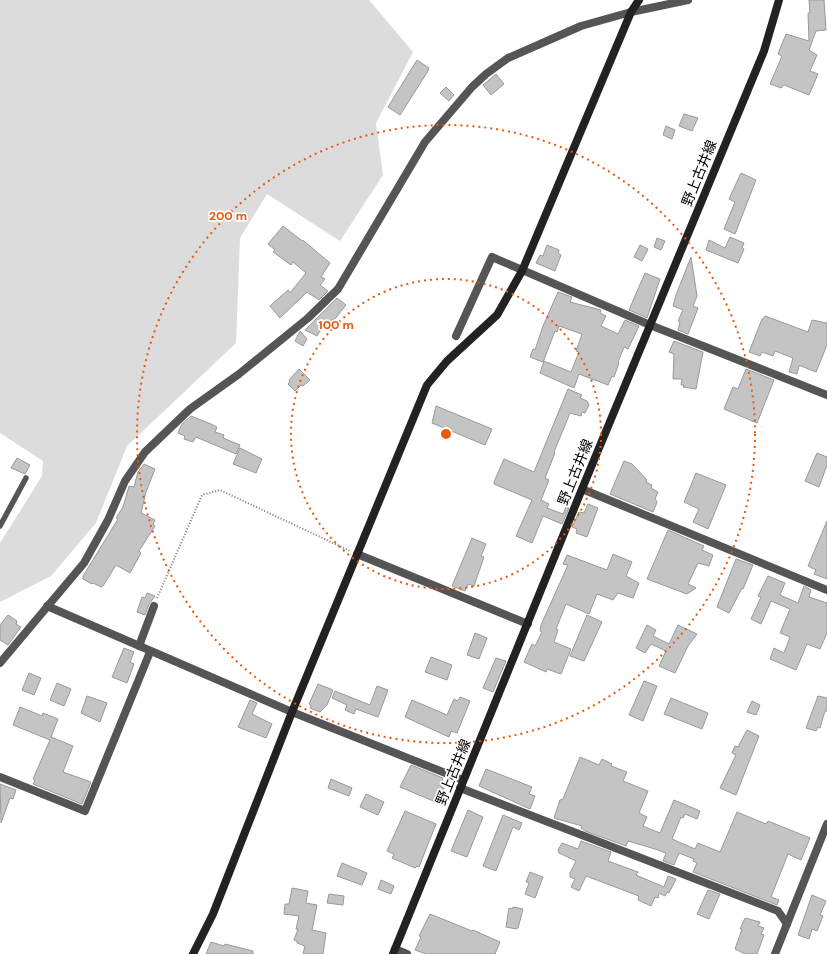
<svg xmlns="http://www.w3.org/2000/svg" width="827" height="954" viewBox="0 0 827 954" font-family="'DM Sans','Noto Sans JP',sans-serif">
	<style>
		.green { fill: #dcdcdc }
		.building { fill: #c4c4c4; stroke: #999 }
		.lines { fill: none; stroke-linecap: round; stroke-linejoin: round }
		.path { stroke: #777; stroke-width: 2; stroke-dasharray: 1 2; stroke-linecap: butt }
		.lane { stroke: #555; stroke-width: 5.5 }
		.street { stroke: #555; stroke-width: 8 }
		.secondary { stroke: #222; stroke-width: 8 }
		.ring { fill: none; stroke: #e8590c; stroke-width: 2; stroke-dasharray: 2 4 }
		.labels { text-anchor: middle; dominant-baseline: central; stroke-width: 3.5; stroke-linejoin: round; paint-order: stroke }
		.street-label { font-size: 14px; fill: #000; stroke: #fff }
		.centre { fill: #e8590c; stroke: #fff; stroke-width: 2 }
		.ring-label { font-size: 12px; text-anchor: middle; font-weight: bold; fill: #e8590c; stroke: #fff; stroke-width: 3.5; stroke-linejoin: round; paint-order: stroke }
	</style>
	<rect width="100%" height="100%" fill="#fff"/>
	<polygon class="green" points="0,0 369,0 413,52 376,123 383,175 340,241 267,194 240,238 236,343 127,446 96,523 51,576 0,602 0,543 42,476 43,461 0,433"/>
	<g class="building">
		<polygon points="809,0 824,0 826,30 816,31 809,50 817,55 810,71 818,74 809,95 784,85 781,88 770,84 782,56 778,54 786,34 809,41 808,13 810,13"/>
		<polygon points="417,60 429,68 428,71 400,115 388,107"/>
		<polygon points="496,74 504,84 491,95 483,85"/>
		<polygon points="446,87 454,95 449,101 440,93"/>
		<polygon points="684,114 698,118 692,131 679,126"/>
		<polygon points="666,126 675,130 672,139 663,135"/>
		<polygon points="741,173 756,180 735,234 724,229 735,202 729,199"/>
		<polygon points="283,226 301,240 304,241 330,263 321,277 325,279 320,285 328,291 319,300 307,292 280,318 270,306 288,290 290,293 306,273 293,262 291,265 273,252 275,250 268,244"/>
		<polygon points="730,237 744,243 742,248 744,249 738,263 706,250 709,240 725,248"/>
		<polygon points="657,238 665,241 661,250 654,247"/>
		<polygon points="547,245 559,250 558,253 561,255 555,271 536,263 540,255 543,256"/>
		<polygon points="640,245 648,249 642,261 634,257"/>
		<polygon points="691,257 697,296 693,306 698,308 688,334 678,330 680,322 678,321 683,310 673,306 676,295"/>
		<polygon points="645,273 660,279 647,318 629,310"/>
		<polygon points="558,292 572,297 570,302 601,310 600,313 606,316 601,326 618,334 625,320 639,326 628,349 624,347 618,362 619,363 614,377 612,376 608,385 579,374 574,388 540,373 544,361 571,372 579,352 576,351 582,334 559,326 557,332 555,331 543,362 530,357 533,349 535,350 543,326"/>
		<polygon points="337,298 346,305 334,320 333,319 329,324 326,321 317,336 305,330"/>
		<polygon points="765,316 808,332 812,320 827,323 827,345 816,372 801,366 799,366 797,374 789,372 793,358 775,351 773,356 762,352 760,356 749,352 762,319 763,319"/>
		<polygon points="300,331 307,339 303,346 295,341"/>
		<polygon points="674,341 703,352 696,389 683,387 684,385 681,385 682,379 673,379 674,354 669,352"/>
		<polygon points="299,369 310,380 303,386 301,385 295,391 288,384 290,381 289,380"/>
		<polygon points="746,369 774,380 757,423 724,409 733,387 738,389"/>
		<polygon points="568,389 582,395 580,398 587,401 589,405 585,413 582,412 581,416 570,413 554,452 555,453 545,478 549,480 541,500 549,504 547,508 563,514 566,507 569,508 562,524 543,516 532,543 516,536 532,500 494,484 494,482 504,459 534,472"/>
		<polygon points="436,406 492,429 485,445 432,423"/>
		<polygon points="191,416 211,424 217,427 215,432 224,435 223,438 240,445 236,454 196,437 193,442 184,439 185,436 178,433 182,424"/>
		<polygon points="240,448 262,459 256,473 233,464"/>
		<polygon points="817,453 827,457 827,465 819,487 805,481"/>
		<polygon points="17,458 30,465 25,474 11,468"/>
		<polygon points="624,461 632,464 647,480 646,482 652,485 651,488 658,492 655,499 657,501 656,505 653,512 610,494"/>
		<polygon points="144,464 155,469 146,492 141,513 155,520 153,524 155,526 139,551 141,553 130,573 116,565 103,586 101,587 93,583 92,584 83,579 83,576 118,519 116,518 123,507 129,486 134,487 138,472"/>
		<polygon points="696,473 726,485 708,529 693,522 699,509 684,502"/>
		<polygon points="588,504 598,508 587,537 576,533 577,529 572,527 579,512 584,513"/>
		<polygon points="827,521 827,579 814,574 816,570 808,566"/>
		<polygon points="668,530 704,546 702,550 713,555 709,566 698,563 688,584 696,588 687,594 647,579"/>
		<polygon points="472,538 486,544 481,556 484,557 474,586 468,584 465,591 452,586"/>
		<polygon points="613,554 632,562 626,576 639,583 633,598 618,593 613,600 597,594 589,614 566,604 556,629 558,630 554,642 571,649 561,674 547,669 546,672 524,662 532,644 535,646 542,632 540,631 541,625 545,616 568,565 563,564 567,555 607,570"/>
		<polygon points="736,559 753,565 743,589 742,588 729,613 717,607"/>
		<polygon points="768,576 785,583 780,595 798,603 804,586 811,590 809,597 827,603 827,633 820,649 807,644 796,670 770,659 774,648 784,653 790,637 780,633 790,609 771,601 761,624 751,619 761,597 758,596"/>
		<polygon points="147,593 155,596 149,604 145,615 137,612 142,597 145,598"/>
		<polygon points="8,615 17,621 16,624 21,627 8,645 0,640 0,625"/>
		<polygon points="587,615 602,622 584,661 570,656"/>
		<polygon points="647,625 656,630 653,636 669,644 678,625 697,634 688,646 675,673 659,666 666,651 651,644 645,653 636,648"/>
		<polygon points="475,633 487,638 479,659 467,655"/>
		<polygon points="124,648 134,652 130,662 134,664 127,683 112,677"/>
		<polygon points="431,657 452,665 447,680 425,672"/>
		<polygon points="496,658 506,661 493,692 483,688"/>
		<polygon points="29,673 41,678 34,695 22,690"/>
		<polygon points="644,681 657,686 643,721 629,715"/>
		<polygon points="57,683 71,689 64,706 50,700"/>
		<polygon points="318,684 333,690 327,705 320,712 310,708 311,705 309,704"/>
		<polygon points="377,686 388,690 378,717 356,709 354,714 345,710 347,705 332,698 335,691 370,705"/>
		<polygon points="87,696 107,703 100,722 81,713"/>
		<polygon points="818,696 827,698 827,711 825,711 820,728 818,727 816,731 806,728"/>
		<polygon points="460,697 470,701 457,733 451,731 449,737 405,717 412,700 447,715 454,699 458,701"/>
		<polygon points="671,698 708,713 702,729 664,714"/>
		<polygon points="250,700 257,703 252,714 272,724 266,738 238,727"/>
		<polygon points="752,701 760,705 756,715 747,712"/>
		<polygon points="20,707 42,716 43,713 58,719 51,737 73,746 63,772 91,782 82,804 33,784 35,780 33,779 50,740 13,725"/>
		<polygon points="747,730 759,736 736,795 720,788 736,755 732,753 735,746 738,747"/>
		<polygon points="580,757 599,765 602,759 612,764 611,766 627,772 623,781 648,791 639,813 647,817 643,826 660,833 674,800 700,811 697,819 685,814 683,818 681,817 672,839 695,849 698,843 720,852 737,812 766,824 768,821 810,838 801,860 788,854 771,897 779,900 777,905 693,872 697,863 693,861 694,859 679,853 674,865 663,861 666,853 655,849 628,841 626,846 585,831 581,828 582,826 554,818 560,800 563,799"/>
		<polygon points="411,765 443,778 440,786 444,788 438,803 400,787"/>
		<polygon points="486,769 532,787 529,794 535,796 530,809 479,786"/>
		<polygon points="331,779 352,788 349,796 328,788"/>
		<polygon points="0,784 16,790 13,799 10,798 1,823"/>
		<polygon points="366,794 384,802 378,815 360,807"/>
		<polygon points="468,810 483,817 467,857 451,851"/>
		<polygon points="405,811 436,824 419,867 417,866 415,868 392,858 394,854 387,851"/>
		<polygon points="503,815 522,823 519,830 513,827 496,871 483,866"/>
		<polygon points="581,841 611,852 608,861 638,872 636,875 664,887 668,876 676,879 669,893 667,892 665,896 659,893 658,898 655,897 651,906 638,900 639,896 586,876 579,891 571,887 575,879 570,877 570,873 576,861 559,853 558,850 562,843 578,849"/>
		<polygon points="342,863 367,873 362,885 337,876"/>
		<polygon points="530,872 543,877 535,898 525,894 529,883 526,882"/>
		<polygon points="381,880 394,886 391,894 378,889"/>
		<polygon points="292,888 308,891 306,903 317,905 312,930 326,933 323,954 303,954 305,946 297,943 297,941 294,940 298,929 296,929 299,916 284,914 285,904 289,904"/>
		<polygon points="708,890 720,894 709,919 697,914"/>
		<polygon points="329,894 344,896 343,905 327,903"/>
		<polygon points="812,895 826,901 820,915 823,916 817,931 812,929 809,939 798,935"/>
		<polygon points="513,907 523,909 518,928 516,929 506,927 509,908 512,909"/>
		<polygon points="430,914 472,931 473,930 500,942 495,954 426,954 415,950 421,937 419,936"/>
		<polygon points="745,918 760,922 758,926 764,928 761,934 764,935 757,954 745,954 735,949 742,929 740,929"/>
		<polygon points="211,942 224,946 225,944 253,951 253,954 206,954"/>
	</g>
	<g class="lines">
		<polyline class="path" points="157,598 202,495 220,490 350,551"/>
		<polyline class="lane" points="0,526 26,478"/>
		<g class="street">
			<polyline points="456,336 492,257 650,325 827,395"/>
			<polyline points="582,489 827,590"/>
			<polyline points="357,554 528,624"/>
			<polyline points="47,606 292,712 463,780"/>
			<polyline points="139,646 154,606"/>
			<polyline points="0,663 84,563 108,520 125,481 145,452 190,409 239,374 308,318 338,289 425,142 472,87 486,74 508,58 581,26 631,12 688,0"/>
			<polyline points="0,777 85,811 150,652"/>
			<polyline points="460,788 778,911 787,924"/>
			<polyline points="395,949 407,954"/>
			<polyline points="775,954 827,824"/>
		</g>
		<g class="secondary">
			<polyline points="193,954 213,914 292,712 427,385 447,361 497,315 522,271 631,12 639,0"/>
			<polyline points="393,954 582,489 764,51 779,0"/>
		</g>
	</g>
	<g class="ring">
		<circle cx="446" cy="434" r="155"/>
		<circle cx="446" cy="434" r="309"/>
	</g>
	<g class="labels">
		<g class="street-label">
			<text transform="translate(699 173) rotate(-68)">野上古井線</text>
			<text transform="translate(575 472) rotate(-68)">野上古井線</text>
			<text transform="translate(453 772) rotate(-68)">野上古井線</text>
		</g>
	</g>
	<circle cx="446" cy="434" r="6" class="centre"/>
	<g class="ring-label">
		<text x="228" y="220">200 m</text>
		<text x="336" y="329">100 m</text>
	</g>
</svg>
